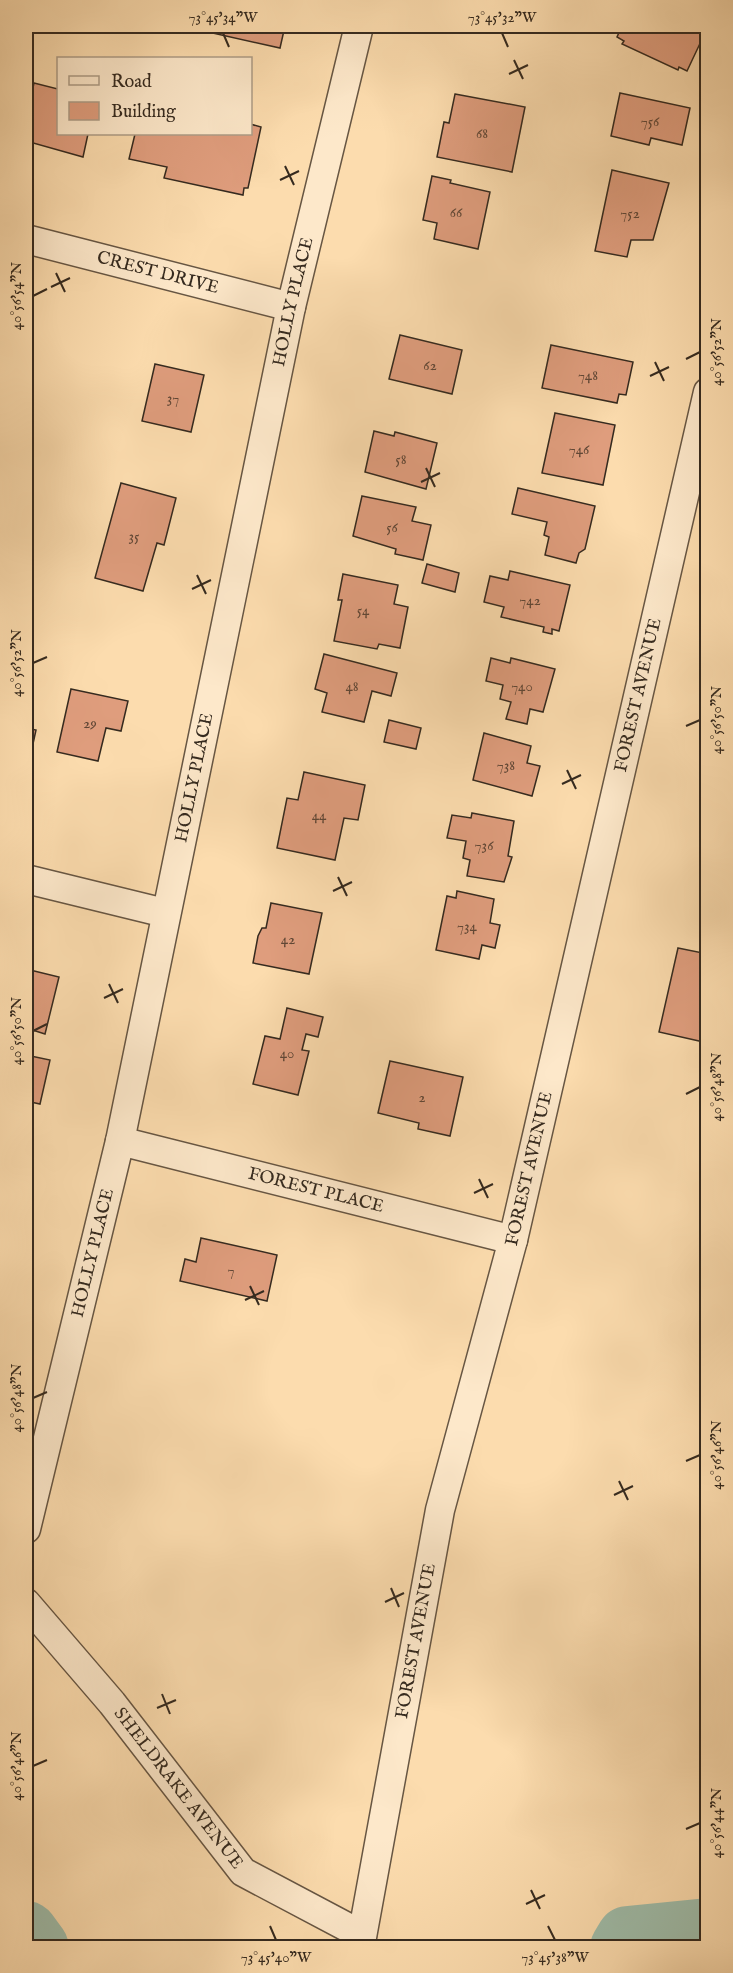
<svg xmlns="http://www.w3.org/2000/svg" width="733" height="1973" viewBox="0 0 733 1973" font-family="'IM FELL English',serif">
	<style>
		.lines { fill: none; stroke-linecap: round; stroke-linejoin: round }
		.river { stroke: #9fbca9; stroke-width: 64 }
		.building { fill: #df9d7d; stroke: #352a1f; stroke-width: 1.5 }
		.minor-casing { stroke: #675643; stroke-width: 31 }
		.minor { stroke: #fde8ca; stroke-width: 28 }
		.ticks { fill: none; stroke: #352a1f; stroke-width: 2 }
		.labels { text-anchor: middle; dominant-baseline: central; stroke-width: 6; stroke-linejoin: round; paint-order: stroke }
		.number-label { font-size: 15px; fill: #604736 }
		.street-label { font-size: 18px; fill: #352a1f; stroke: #fde8ca }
		.neatline { fill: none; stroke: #352a1f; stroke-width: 2 }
		.ticks-label { font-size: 15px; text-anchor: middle; fill: #352a1f }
	</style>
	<rect width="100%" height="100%" fill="#fcdcae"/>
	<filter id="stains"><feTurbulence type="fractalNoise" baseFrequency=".00333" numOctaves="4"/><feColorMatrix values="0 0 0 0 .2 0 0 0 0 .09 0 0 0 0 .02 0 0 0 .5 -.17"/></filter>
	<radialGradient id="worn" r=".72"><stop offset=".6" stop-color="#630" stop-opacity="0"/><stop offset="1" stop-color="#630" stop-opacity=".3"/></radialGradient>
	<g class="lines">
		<g class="river">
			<polyline points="26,1933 37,1948"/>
			<polyline points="622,1948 628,1938 708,1930"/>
		</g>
	</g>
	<g class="building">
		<polygon points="210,26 285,26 280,48 208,32"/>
		<polygon points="622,26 683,26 704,35 687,71 679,67 678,70 622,44 624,41 617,37"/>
		<polygon points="34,83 58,89 58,134 88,134 83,157 26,141 26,118"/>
		<polygon points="620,93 690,108 682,145 651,138 649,145 611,136"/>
		<polygon points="455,94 525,107 512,172 437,157 444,122 449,123"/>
		<polygon points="250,124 261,127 248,188 244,188 243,195 164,178 167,167 129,159 135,134 250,134"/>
		<polygon points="612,170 669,183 653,240 631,240 627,257 595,251"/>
		<polygon points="432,176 451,180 450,183 490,192 478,249 434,239 437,223 423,220"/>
		<polygon points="400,335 462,350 452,394 389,379"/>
		<polygon points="551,345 633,362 626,395 619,394 617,403 542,388"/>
		<polygon points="155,364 204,375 191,432 142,421"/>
		<polygon points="555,413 615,425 603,485 542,473"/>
		<polygon points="374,431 394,436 395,432 437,443 426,489 365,472"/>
		<polygon points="121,483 176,498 164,545 157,543 143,591 95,578"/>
		<polygon points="518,488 595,506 585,549 579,553 576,563 545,555 549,537 544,535 547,522 512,514"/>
		<polygon points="362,496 416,507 412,521 431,525 423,560 395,554 396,549 353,536"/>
		<polygon points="427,564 459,573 455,592 422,583"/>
		<polygon points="510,571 570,585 559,631 552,629 552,634 543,632 544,627 501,617 504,607 484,602 490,576 508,580"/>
		<polygon points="343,574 398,585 394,604 408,607 400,648 379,644 377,649 334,641 342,600 338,600"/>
		<polygon points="324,654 397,673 391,696 372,691 364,722 322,712 327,693 315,689"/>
		<polygon points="491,658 510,663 511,658 555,669 543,712 530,709 527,724 506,719 511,702 500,699 503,685 486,681"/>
		<polygon points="71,689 128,701 121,731 106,728 98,761 57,752"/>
		<polygon points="389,720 421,728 416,749 384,742"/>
		<polygon points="26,728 36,730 26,776"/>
		<polygon points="484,733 531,746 527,763 540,766 532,796 473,780"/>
		<polygon points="304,772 365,785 358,820 344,818 335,860 277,848 287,798 298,800"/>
		<polygon points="472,813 514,821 508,856 512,857 504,882 467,876 470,860 463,858 466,841 447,838 452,815 471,818"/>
		<polygon points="457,891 494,899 490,923 500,925 495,948 482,945 479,959 436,950 447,896 456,898"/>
		<polygon points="271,903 322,913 309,974 253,963 258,936 262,928 266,928"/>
		<polygon points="678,948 708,954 708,1043 659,1032"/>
		<polygon points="26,969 59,977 45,1034 26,1028"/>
		<polygon points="287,1008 323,1017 318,1037 306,1034 302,1050 309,1051 298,1095 253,1084 265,1036 280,1039"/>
		<polygon points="26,1055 50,1060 40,1104 26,1101"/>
		<polygon points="390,1061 463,1077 450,1136 418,1129 419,1123 378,1113"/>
		<polygon points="201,1238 277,1255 267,1301 180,1281 185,1259 196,1262"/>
	</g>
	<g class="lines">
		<defs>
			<g id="minor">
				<path id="s1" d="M26,239L291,307"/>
				<polyline points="26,879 165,913"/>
				<path id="s2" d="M120,1141L513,1240"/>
				<path id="s3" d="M26,1529L120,1141L291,307L359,26"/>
				<path id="s4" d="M26,1603L112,1703L243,1872L362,1935"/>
				<path id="s5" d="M360,1948L440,1510L513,1240L708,392"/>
			</g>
		</defs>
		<use href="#minor" class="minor-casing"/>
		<use href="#minor" class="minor"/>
	</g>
	<path class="ticks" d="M223,33L229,47M502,33L508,47M514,60L523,79M509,74L528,65M285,166L294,185M280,180L299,171M56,273L65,292M51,287L70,278M33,296L47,289M686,359L700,352M655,362L664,381M650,376L669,367M426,468L435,487M421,482L440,473M197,575L206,594M192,589L211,580M33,663L47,657M686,726L700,720M567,770L576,789M562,784L581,775M338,877L347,896M333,891L352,882M109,984L118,1003M104,998L123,989M33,1031L47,1024M686,1094L700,1087M479,1179L488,1198M474,1193L493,1184M250,1286L259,1305M245,1300L264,1291M33,1398L47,1392M686,1461L700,1455M619,1481L628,1500M614,1495L633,1486M391,1588L399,1607M385,1602L404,1593M162,1694L170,1714M157,1708L176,1700M33,1766L47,1760M686,1829L700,1823M531,1890L540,1909M526,1904L545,1895M270,1926L276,1940M548,1926L555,1940"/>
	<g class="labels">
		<g class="number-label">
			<text x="650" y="121">756</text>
			<text x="482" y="133">68</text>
			<text x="456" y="212">66</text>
			<text x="630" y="213">752</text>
			<text x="430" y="365">62</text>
			<text x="588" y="375">748</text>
			<text x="173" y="398">37</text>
			<text x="579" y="449">746</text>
			<text x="401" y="459">58</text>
			<text x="392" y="527">56</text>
			<text x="134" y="536">35</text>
			<text x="530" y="600">742</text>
			<text x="363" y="610">54</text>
			<text x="352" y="686">48</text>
			<text x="522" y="686">740</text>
			<text x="90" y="723">29</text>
			<text x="506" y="765">738</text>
			<text x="319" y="815">44</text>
			<text x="484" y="845">736</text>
			<text x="467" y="926">734</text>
			<text x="288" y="939">42</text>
			<text x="287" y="1053">40</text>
			<text x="422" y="1097">2</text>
			<text x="231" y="1270">7</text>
		</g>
		<g class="street-label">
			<text stroke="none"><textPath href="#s1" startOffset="136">CREST DRIVE</textPath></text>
			<text stroke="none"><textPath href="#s3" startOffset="1256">HOLLY PLACE</textPath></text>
			<text stroke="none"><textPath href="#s5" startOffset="1284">FOREST AVENUE</textPath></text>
			<text stroke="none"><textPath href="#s3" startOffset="770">HOLLY PLACE</textPath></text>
			<text stroke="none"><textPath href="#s5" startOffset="798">FOREST AVENUE</textPath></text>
			<text stroke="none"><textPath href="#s2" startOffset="202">FOREST PLACE</textPath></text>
			<text stroke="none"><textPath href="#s3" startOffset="284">HOLLY PLACE</textPath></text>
			<text stroke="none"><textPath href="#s5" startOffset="312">FOREST AVENUE</textPath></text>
			<text stroke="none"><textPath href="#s4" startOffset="240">SHELDRAKE AVENUE</textPath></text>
		</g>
	</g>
	<rect width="733" height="1973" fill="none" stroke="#fcdcae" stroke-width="66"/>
	<rect x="57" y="57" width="195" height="78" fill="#fde8ca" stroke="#ad9c86" stroke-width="1.5"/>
	<rect x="69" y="76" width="30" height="9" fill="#fde8ca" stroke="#ad9c86" stroke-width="1.5"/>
	<text x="111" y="87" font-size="18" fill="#352a1f">Road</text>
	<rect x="69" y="102" width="30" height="18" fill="#df9d7d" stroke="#ad9c86" stroke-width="1.5"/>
	<text x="111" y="117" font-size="18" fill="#352a1f">Building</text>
	<rect x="33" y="33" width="667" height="1907" class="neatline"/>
	<g class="ticks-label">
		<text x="223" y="22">73°45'34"W</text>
		<text x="502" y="22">73°45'32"W</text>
		<text transform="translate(16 296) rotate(-90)" y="5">40°56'54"N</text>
		<text transform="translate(716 352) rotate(-90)" y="5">40°56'52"N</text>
		<text transform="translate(16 663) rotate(-90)" y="5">40°56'52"N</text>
		<text transform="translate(716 720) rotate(-90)" y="5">40°56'50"N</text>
		<text transform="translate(16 1031) rotate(-90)" y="5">40°56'50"N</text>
		<text transform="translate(716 1087) rotate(-90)" y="5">40°56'48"N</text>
		<text transform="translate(16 1398) rotate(-90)" y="5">40°56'48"N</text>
		<text transform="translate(716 1455) rotate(-90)" y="5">40°56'46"N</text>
		<text transform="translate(16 1766) rotate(-90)" y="5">40°56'46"N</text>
		<text transform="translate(716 1823) rotate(-90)" y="5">40°56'44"N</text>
		<text x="276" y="1962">73°45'40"W</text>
		<text x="555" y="1962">73°45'38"W</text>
	</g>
	<rect width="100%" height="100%" filter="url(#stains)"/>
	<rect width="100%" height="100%" fill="url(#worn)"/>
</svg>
